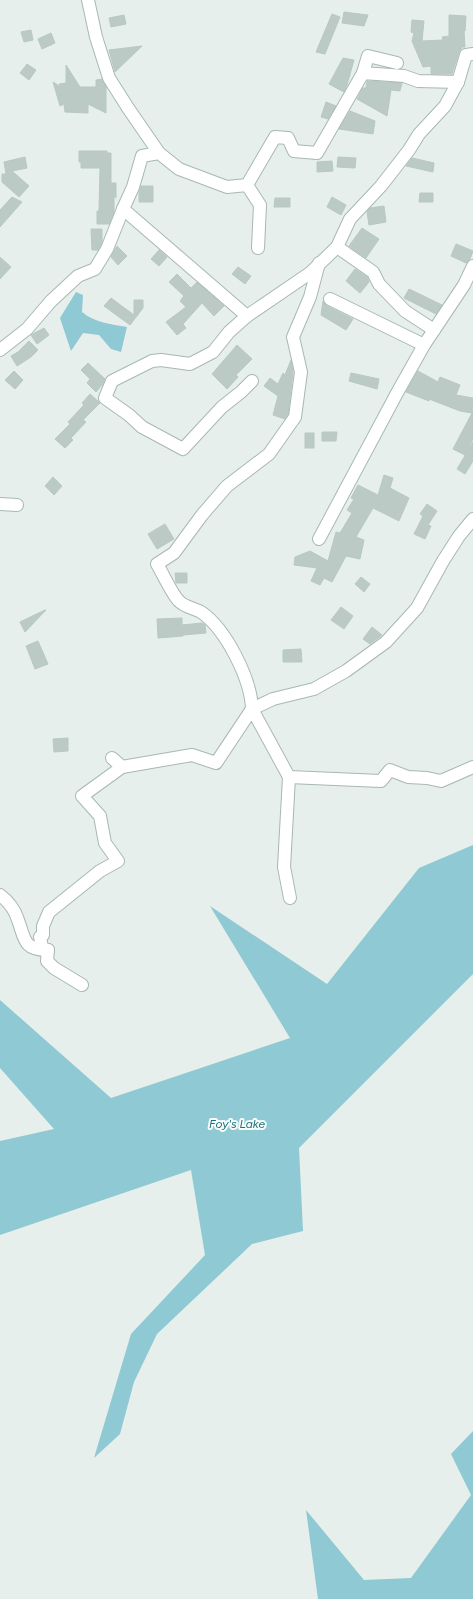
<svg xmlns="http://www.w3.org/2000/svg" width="473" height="1599" viewBox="0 0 473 1599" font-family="Figtree,sans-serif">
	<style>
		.water { fill: #8ec9d4 }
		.building { fill: #bbcac4; stroke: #b8c9c2 }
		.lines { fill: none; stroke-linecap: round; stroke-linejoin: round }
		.street-casing { stroke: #a8b8b2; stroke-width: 14 }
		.street { stroke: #fff; stroke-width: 12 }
		.labels { text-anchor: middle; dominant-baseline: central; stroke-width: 4; stroke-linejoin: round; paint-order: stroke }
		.water-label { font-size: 12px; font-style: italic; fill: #1c6f80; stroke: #f7fbf9 }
	</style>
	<rect width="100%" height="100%" fill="#e6efeb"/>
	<g class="water">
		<path d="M76,292L83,295L82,312C95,323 111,324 127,327L121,352L111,349L99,335L83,333L71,351L60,318Z"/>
		<polygon points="473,845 473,974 299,1148 303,1231 252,1244 157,1334 134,1382 120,1434 94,1458 131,1334 205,1255 191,1170 0,1235 0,1141 54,1129 0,1068 0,1000 111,1098 290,1038 210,906 327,984 419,868"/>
		<polygon points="473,1431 473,1599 318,1599 306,1510 364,1580 411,1578 471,1495 451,1454"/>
	</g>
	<g class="building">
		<polygon points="344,12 368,15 364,26 342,23"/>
		<polygon points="332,14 340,17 325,54 316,52"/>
		<polygon points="124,15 126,24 111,27 109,18"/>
		<polygon points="449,15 466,16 465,31 464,31 465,47 462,47 459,52 452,74 431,74 431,66 423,67 412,41 414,33 411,32 412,20 424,21 422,41 443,40 442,37 449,36"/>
		<polygon points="31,30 33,40 24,42 21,32"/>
		<polygon points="51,33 55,43 42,49 38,39"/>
		<polygon points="142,46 115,72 109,50"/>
		<polygon points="343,58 354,60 347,85 344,92 329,84"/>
		<polygon points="27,64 36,70 29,80 20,73"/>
		<polygon points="66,65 80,87 96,87 96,80 102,79 106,87 106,113 88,104 88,113 65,112 64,104 60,106 53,82 61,87 59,84 66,83"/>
		<polygon points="367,81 402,83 400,91 391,90 387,116 357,99 363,88 366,88"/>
		<polygon points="326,102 336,106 328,119 321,117"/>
		<polygon points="350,111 375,121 373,134 339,129"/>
		<polygon points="79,151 107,151 107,153 111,153 111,183 116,183 116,198 114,196 114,212 109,224 97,224 97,211 99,211 100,168 81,168 81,162 79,162"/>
		<polygon points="25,157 27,168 12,171 29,186 19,197 2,182 2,174 6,174 4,162"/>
		<polygon points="338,157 356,158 355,168 337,167"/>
		<polygon points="412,158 434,163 433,172 406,166"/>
		<polygon points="332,161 333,171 317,172 317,162"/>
		<polygon points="141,186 153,186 153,202 139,202 139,193"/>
		<polygon points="420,193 433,193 433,202 419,202"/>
		<polygon points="12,197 22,202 0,227 0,210"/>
		<polygon points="332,197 346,205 341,215 327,207"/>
		<polygon points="275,198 290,198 290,207 274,207"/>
		<polygon points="384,206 386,222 369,225 367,212 370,208"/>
		<polygon points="362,228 379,239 366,258 349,246"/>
		<polygon points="91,229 102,229 102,242 98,250 92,250"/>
		<polygon points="456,244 473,251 470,259 466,263 451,256"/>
		<polygon points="117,246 127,256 118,265 111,257"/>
		<polygon points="159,250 167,257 159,266 151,259"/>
		<polygon points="0,257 11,267 0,279"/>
		<polygon points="238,267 251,276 245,284 232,274"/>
		<polygon points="355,269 367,277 369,282 360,293 346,281"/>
		<polygon points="177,274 191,288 197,282 224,306 214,316 202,303 183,324 186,328 177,335 166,322 186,307 180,301 184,296 169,282"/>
		<polygon points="409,289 442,305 436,314 404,298"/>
		<polygon points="111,298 134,315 134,300 143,300 143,308 130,325 104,306"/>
		<polygon points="323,301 327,306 353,319 346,330 321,315"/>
		<polygon points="44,328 49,335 37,344 31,335"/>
		<polygon points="29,341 38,350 31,357 17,366 11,356 18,352"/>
		<polygon points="237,345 252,359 236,375 238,377 227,389 212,374"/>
		<polygon points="291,360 293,372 288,414 285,419 273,415 278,396 264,386 270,378 278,384 283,373 285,375"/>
		<polygon points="88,363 105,379 102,385 96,392 87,383 90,379 81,370"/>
		<polygon points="14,371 23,380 15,389 5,380"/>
		<polygon points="418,371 438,382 440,377 460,385 456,395 473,398 472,412 473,410 473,439 465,455 453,449 472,413 460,411 429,399 429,401 406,392"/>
		<polygon points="351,373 379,379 377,389 349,381"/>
		<polygon points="90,394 100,403 83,420 86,422 71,438 73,440 65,448 55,439 70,424 68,422 84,405 82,403"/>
		<polygon points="322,432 337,432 336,441 322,441"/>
		<rect x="305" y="433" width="9" height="15"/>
		<polygon points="473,442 473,461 465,474 457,469"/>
		<polygon points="384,475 393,478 390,488 409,498 399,521 373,508 356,537 364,540 360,559 346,556 332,582 324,578 320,585 311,581 317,568 294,565 295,557 310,551 328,561 336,532 340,533 352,513 347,510 354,499 351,498 358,485 378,495"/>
		<polygon points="53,477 62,486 54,495 45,486"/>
		<polygon points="427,504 437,511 428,525 431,526 425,539 414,534 423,516 420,514"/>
		<polygon points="165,524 174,539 157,549 148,534"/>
		<polygon points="175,573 187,573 187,583 176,583"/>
		<polygon points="361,577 370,584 364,592 355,584"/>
		<polygon points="341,607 353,616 344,629 331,620"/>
		<polygon points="45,610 46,610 25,632 20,622"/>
		<polygon points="182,618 182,625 202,623 205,625 206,633 183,635 183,636 158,638 157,619"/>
		<polygon points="372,627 382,635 370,644 363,639"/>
		<polygon points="38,641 48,664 35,669 26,646"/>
		<polygon points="301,649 302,662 283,662 283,650"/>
		<polygon points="68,738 68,751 54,752 53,739"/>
	</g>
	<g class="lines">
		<defs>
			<g id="street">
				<polyline points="88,0 96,37 109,78 128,108 159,153"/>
				<polyline points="363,73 368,56 397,63"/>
				<polyline points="247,185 260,205 258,248"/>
				<polyline points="123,209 133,187 142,156 159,153 179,169 227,187 247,185 275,137 288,138 294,151 317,153 363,73 404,76 418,81 458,82 466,55 473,54"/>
				<polyline points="337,247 373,272 379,284 405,311 434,330"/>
				<path d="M319,263L310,297L293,337L301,372L295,417L269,454L227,486L202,515L174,553L157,564C162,572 173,596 179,601C184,607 194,608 201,612C226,629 251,679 252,709L273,699L314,689L346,671L386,642L417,608L443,561L459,536L473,519"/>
				<polyline points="330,299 424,345"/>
				<polyline points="0,350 27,329 51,301 78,276 95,269 107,249 123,209 247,316"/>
				<polyline points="252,381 241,392 222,407 183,449 142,427 129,415 105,398 112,381 152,361 161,360 190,364 213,352 229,332 247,316 310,273 337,247 350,219 381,186 409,150 419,134 445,106 458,82"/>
				<polyline points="0,504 17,505"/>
				<polyline points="319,539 397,393 424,345 464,285 473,266"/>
				<polyline points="112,758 122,767"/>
				<polyline points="289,777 284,867 290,898"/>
				<path d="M0,895C8,901 15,910 18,920C25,939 23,950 48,950"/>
				<polyline points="82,985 54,968 47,961 48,950 42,948 40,937 43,935 43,926 49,912 100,871 118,861 105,843 100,816 82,796 122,767 192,755 216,763 252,709 289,777 381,781 390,770 408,777 427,778 441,781 473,767"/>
			</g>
		</defs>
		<use href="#street" class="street-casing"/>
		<use href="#street" class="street"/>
	</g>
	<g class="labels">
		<g class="water-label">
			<text x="237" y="1124">Foy's Lake</text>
		</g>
	</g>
</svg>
